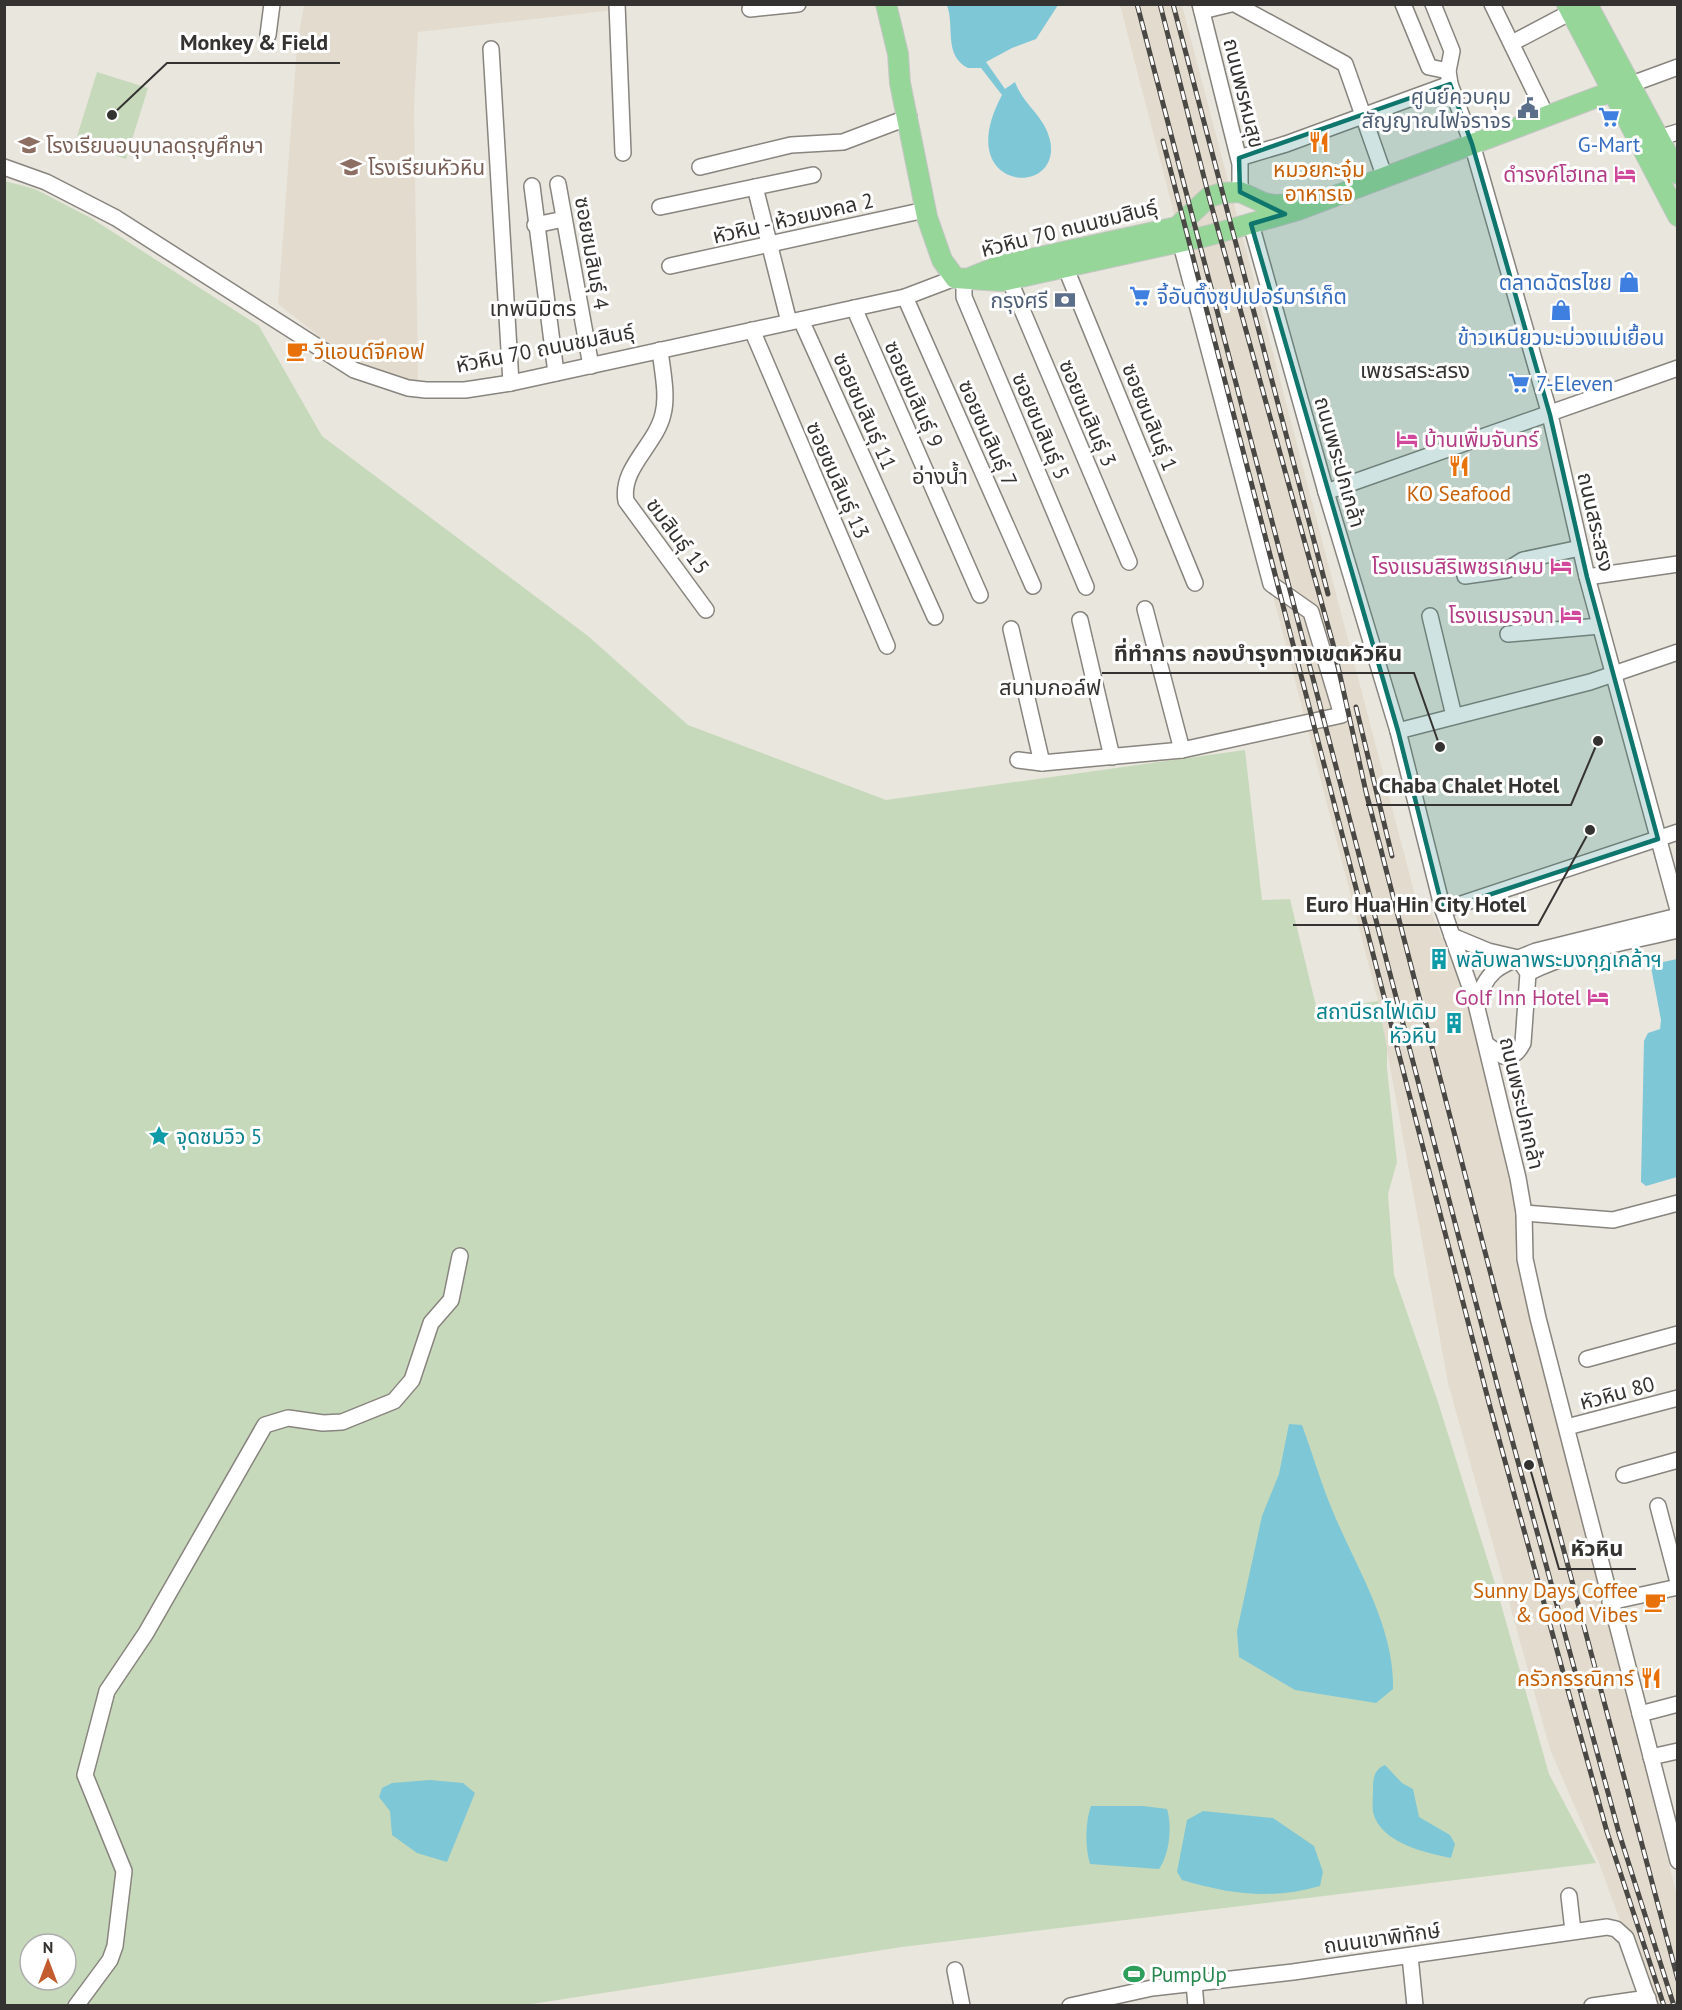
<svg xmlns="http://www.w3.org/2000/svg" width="1682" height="2010" viewBox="0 0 1682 2010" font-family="'PT Sans','Noto Sans Thai',sans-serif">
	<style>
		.built { fill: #e3dbcd }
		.green { fill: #c7d9bb; fill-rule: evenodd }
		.water { fill: #7ec7d7 }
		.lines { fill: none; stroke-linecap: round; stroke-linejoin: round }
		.minor-casing { stroke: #88847e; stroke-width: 18 }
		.major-casing { stroke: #c6c6c5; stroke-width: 22 }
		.minor { stroke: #fff; stroke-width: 15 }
		.major { stroke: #97d699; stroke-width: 20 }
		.rail-casing { stroke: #4a4845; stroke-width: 5 }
		.rail { stroke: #fff; stroke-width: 3; stroke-dasharray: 9; stroke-linecap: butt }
		.marked { fill: #0f766e; fill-opacity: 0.2; stroke: #0f766e; stroke-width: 4.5; stroke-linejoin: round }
		.labels { text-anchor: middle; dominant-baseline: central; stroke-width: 6; stroke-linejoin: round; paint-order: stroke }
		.street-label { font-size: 21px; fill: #353331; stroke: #fff }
		.service-label { font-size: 21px; fill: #4e5e75; stroke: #fff; text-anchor: end }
		.shop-label { font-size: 21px; fill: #366cbe; stroke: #fff }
		.education-label { font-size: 21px; fill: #785e54; stroke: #fff; text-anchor: start }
		.food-label { font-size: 21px; fill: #c56008; stroke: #fff }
		.hotel-label { font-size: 21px; fill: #b23c85; stroke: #fff; text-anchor: end }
		.culture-label { font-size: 21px; fill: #0d838f; stroke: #fff; text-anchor: start }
		.leisure-label { font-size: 21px; fill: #27864d; stroke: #fff; text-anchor: start }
		.neighbourhood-label { font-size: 22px; fill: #353331; stroke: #fff }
		.leader { fill: none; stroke: #353331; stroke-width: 2 }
		.callout-dot { fill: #353331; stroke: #fff; stroke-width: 2 }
		.callout-label { font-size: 22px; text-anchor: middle; font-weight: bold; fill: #353331; stroke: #fff; stroke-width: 6; stroke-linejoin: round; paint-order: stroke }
	</style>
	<rect width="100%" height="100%" fill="#e9e6de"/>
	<g class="built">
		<polygon points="304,5 614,5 614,10 418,32 414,106 418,382 372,369 348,359 278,304 297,46"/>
		<polygon points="1120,5 1182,5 1418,907 1428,906 1467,992 1511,1169 1518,1212 1515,1256 1677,1896 1677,2005 1651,2005 1599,1863 1550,1749 1448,1383 1378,1001"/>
	</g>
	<g class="green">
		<polygon points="97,72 148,88 126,159 75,143"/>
		<path d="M5,181L35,189L91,218L259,326L322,436L588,636L688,725L886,800L1245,750L1262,900L1290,899L1317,1010L1378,1001L1387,1048V1069L1397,1162L1388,1194L1394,1275L1437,1399L1497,1590L1549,1774L1596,1863L902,1947L525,2005L5,2006ZM30,1944H66V1980H30Z"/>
	</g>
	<g class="water">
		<path d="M947,5H1058L1036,39L1012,48L986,62L1005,89L1015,82C1024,106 1044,115 1050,140C1063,199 950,192 1002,95L981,68H968C943,55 955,27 947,5Z"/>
		<polygon points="1677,959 1677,1177 1646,1186 1641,1182 1644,1041 1648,1033 1660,1029 1661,1020 1651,967 1654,964"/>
		<path d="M1289,1424L1302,1425C1312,1452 1320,1480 1331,1507C1354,1564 1395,1626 1393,1689L1376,1703L1295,1690L1239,1657L1237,1631L1262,1516L1279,1474Z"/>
		<path d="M1385,1765L1402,1783L1413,1789L1419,1817L1450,1835L1455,1844L1451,1858C1426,1853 1380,1843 1373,1812C1372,1805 1373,1795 1373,1788C1373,1777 1375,1769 1385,1765Z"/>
		<polygon points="430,1780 463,1783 475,1793 447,1862 417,1853 392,1835 390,1811 379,1797 382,1788 392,1783"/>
		<path d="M1091,1806H1143L1167,1809C1172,1826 1170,1853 1159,1869L1090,1864C1085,1848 1085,1822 1091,1806Z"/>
		<path d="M1203,1811L1273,1818L1314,1846L1323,1872L1320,1886C1272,1900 1229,1894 1182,1880L1177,1872L1187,1820Z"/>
	</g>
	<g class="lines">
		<defs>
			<g id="minor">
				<polyline points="617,4 623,153"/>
				<polyline points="1200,4 1240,164 1240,192"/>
				<polyline points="1235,4 1345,64 1384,175"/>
				<polyline points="1403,4 1429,67 1448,71"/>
				<polyline points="1433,4 1452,51 1448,71 1450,84 1472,144 1550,415 1587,577 1678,910"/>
				<polyline points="1492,4 1547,117"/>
				<polyline points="750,9 798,4"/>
				<polyline points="1202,11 1231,4"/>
				<polyline points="268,35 272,4"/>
				<polyline points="1512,43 1571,12"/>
				<polyline points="491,49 511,383"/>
				<polyline points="1629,85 1678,67"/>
				<polyline points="1658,138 1678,132"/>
				<polyline points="1239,158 1286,144 1450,84"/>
				<polyline points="4,167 46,182 116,218 354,370 408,388 426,390 465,390 511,383 905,297 955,278"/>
				<polyline points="700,167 791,145 843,142 909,117"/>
				<polyline points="558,184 591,366"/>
				<polyline points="532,186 556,373"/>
				<polyline points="755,187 789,322"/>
				<polyline points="660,207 813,175"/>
				<polyline points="1251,224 1326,492 1398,731 1443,910 1476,1004 1518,1178 1524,1213 1525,1259 1538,1318 1678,1861"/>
				<polyline points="535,225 564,219"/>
				<polyline points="1064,257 1069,276 1195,583"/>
				<polyline points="670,266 925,210"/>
				<polyline points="1009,279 1129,562"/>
				<polyline points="964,280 964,297 1086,587"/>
				<polyline points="905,297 1033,586"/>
				<polyline points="854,308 980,595"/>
				<polyline points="801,320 935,617"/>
				<polyline points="752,330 887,646"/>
				<path d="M660,350C662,369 668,395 663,414C656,445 620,468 626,501L706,610"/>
				<polyline points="1326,492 1678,368"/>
				<polyline points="1465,576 1507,570 1523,560 1580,548"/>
				<polyline points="1587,577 1678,564"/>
				<polyline points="1145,609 1182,750"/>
				<polyline points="1430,616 1454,716"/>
				<polyline points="1080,620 1112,757"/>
				<polyline points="1011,629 1042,763"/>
				<polyline points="1508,634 1600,626"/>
				<polyline points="1398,731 1590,682 1678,652"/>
				<polyline points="1018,760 1042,763 1182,750 1342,715 1311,612 1271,584 1178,233"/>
				<polyline points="1443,910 1678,832"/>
				<path d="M1452,936L1488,951L1518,958L1528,973L1523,1043C1518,1053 1513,1057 1503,1056L1487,1045"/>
				<path d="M1528,973C1573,950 1629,942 1678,930"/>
				<path d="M1476,1004C1488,966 1502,965 1536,951L1678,916"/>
				<polyline points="1524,1213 1613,1220 1678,1203"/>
				<polyline points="1587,1359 1678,1334"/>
				<polyline points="1567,1427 1678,1398"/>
				<polyline points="1624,1475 1678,1460"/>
				<polyline points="1658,1506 1678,1582"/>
				<polyline points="1610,1602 1678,1587"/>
				<polyline points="1640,1714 1678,1704"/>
				<polyline points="1651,1757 1678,1751"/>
				<polyline points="1569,1896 1573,1931"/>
				<polyline points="1410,1956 1415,2006"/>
				<polyline points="955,1970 962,2006"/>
				<polyline points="1194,1983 1196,2006"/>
				<polyline points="76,2006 110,1960 115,1946 124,1871 85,1775 107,1691 146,1633 265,1425 288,1418 323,1423 342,1422 394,1401 412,1380 431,1323 451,1300 460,1256"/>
				<polyline points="1070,2006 1152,1988 1293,1972 1607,1927 1616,1929 1626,1938 1650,2006"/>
				<polyline points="1592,2006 1648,1998"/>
			</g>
			<g id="major">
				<polyline points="886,4 898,54 900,83 927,217 942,260 955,278 1002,281 1207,236 1298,210 1629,85"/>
				<polyline points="1567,4 1678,216"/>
				<polyline points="1587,4 1678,174"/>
				<polyline points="972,277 999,266 1177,227 1209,197 1222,193 1240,192 1264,203 1275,205 1293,204"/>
			</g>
		</defs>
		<use href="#minor" class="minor-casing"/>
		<use href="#major" class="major-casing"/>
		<use href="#minor" class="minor"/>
		<use href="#major" class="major"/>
		<defs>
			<g id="rail">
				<polyline points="1137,4 1502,1403 1619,1833 1674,2006"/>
				<polyline points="1160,4 1209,197 1333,644 1366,792 1505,1329 1678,1980"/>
				<polyline points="1173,4 1328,594"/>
				<polyline points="1163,141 1489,1403 1607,1832 1664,2006"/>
				<polyline points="1356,707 1392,856"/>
			</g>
		</defs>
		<use href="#rail" class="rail-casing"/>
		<use href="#rail" class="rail"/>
	</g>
	<path class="marked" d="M1450,84L1472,144L1550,415L1587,577L1658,839L1443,910L1398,731L1251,224L1285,214L1240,192L1239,158Z"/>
	<defs>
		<symbol id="civic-bare" viewBox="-9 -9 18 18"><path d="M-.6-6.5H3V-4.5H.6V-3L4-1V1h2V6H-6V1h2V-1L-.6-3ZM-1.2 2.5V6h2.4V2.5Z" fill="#5c6f8a" stroke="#fff" stroke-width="2.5" paint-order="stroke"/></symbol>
		<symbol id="supermarket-bare" viewBox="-9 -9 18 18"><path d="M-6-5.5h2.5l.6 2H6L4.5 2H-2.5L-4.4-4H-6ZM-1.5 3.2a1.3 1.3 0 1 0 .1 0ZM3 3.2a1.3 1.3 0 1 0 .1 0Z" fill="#3f7fe0" stroke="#fff" stroke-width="2.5" paint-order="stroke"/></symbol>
		<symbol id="restaurant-bare" viewBox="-9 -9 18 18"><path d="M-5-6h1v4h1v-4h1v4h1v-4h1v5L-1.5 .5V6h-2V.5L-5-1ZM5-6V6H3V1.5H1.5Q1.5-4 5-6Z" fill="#e8710a" stroke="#fff" stroke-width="2.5" paint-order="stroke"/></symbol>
		<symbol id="school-bare" viewBox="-9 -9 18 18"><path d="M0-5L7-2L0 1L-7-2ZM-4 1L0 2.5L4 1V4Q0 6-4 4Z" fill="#8d6e63" stroke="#fff" stroke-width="2.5" paint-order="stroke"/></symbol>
		<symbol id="hotel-bare" viewBox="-9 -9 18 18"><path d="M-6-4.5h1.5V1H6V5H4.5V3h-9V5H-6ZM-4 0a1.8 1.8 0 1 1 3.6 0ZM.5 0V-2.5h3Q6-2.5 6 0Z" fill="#d1479c" stroke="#fff" stroke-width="2.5" paint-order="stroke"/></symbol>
		<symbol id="shop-bare" viewBox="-9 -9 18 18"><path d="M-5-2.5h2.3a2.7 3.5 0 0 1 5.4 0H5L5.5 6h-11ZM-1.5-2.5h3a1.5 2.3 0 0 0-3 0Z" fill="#3f7fe0" stroke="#fff" stroke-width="2.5" paint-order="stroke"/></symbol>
		<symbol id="bank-bare" viewBox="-9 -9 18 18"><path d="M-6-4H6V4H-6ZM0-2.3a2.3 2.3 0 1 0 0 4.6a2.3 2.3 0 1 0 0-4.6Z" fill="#5c6f8a" stroke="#fff" stroke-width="2.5" paint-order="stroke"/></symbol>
		<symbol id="cafe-bare" viewBox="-9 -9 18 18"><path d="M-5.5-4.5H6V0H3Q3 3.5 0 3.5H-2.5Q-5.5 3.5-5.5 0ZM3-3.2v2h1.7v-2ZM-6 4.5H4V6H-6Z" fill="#e8710a" stroke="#fff" stroke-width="2.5" paint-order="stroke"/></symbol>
		<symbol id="building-bare" viewBox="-9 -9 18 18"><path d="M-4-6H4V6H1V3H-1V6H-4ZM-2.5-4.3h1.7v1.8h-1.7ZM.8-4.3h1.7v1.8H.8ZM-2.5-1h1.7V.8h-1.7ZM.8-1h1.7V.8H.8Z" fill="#0f9aa8" stroke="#fff" stroke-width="2.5" paint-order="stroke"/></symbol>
		<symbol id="sight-bare" viewBox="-9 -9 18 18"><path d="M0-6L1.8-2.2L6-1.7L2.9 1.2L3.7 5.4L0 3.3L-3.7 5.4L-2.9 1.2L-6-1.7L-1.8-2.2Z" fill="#0f9aa8" stroke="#fff" stroke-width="2.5" paint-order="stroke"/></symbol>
		<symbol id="stadium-bare" viewBox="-9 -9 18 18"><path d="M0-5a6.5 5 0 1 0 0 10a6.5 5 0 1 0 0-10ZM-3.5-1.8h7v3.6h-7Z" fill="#2e9e5b" stroke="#fff" stroke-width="2.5" paint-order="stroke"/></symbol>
	</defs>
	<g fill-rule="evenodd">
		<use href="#civic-bare" x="1513" y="93" width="30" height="30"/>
		<use href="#supermarket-bare" x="1594" y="102" width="30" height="30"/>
		<use href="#restaurant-bare" x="1304" y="127" width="30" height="30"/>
		<use href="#school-bare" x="14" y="130" width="30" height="30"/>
		<use href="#school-bare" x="336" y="152" width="30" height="30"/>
		<use href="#hotel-bare" x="1610" y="159" width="30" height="30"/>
		<use href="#shop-bare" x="1614" y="267" width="30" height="30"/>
		<use href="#supermarket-bare" x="1125" y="281" width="30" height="30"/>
		<use href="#bank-bare" x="1050" y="285" width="30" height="30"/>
		<use href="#shop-bare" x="1546" y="295" width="30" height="30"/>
		<use href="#cafe-bare" x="282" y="336" width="30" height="30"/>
		<use href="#supermarket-bare" x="1504" y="368" width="30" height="30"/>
		<use href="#hotel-bare" x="1392" y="424" width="30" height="30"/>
		<use href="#restaurant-bare" x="1444" y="451" width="30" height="30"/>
		<use href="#hotel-bare" x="1546" y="551" width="30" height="30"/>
		<use href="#hotel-bare" x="1556" y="600" width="30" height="30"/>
		<use href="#building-bare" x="1424" y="944" width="30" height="30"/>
		<use href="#hotel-bare" x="1583" y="982" width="30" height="30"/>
		<use href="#building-bare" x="1439" y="1008" width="30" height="30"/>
		<use href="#sight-bare" x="144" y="1121" width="30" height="30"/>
		<use href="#cafe-bare" x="1640" y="1587" width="30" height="30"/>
		<use href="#restaurant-bare" x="1636" y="1663" width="30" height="30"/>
		<use href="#stadium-bare" x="1119" y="1959" width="30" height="30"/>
	</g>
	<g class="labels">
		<g class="street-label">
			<text transform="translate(1244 93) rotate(76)">ถนนพรหมสุข</text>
			<text transform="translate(793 218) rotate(-13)">หัวหิน - ห้วยมงคล 2</text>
			<text transform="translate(1069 228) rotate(-14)">หัวหิน 70 ถนนชมสินธุ์</text>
			<text transform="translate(592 253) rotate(80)">ซอยชมสินธุ์ 4</text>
			<text transform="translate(545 348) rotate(-11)">หัวหิน 70 ถนนชมสินธุ์</text>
			<text transform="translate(914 394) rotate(66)">ซอยชมสินธุ์ 9</text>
			<text transform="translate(865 411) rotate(66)">ซอยชมสินธุ์ 11</text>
			<text transform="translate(1088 413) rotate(67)">ซอยชมสินธุ์ 3</text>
			<text transform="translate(1150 417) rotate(68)">ซอยชมสินธุ์ 1</text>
			<text transform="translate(1041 426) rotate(67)">ซอยชมสินธุ์ 5</text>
			<text transform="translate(988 433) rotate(66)">ซอยชมสินธุ์ 7</text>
			<text transform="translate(1340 462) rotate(74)">ถนนพระปกเกล้า</text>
			<text transform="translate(838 480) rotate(66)">ซอยชมสินธุ์ 13</text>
			<text transform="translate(1596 522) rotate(77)">ถนนสระสรง</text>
			<text transform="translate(678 536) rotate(53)">ชมสินธุ์ 15</text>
			<text transform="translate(1522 1103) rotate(77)">ถนนพระปกเกล้า</text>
			<text transform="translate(1617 1393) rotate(-15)">หัวหิน 80</text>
			<text transform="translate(1382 1938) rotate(-8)">ถนนเขาพิทักษ์</text>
		</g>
		<g class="service-label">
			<text x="1511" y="96">ศูนย์ควบคุม<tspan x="1511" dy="24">สัญญาณไฟจราจร</tspan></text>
			<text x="1048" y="300">กรุงศรี</text>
		</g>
		<g class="shop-label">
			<text x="1609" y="144">G-Mart</text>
			<text x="1612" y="282" text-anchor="end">ตลาดฉัตรไชย</text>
			<text x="1157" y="296" text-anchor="start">จี้อันตึ๊งซุปเปอร์มาร์เก็ต</text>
			<text x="1561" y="337">ข้าวเหนียวมะม่วงแม่เยื้อน</text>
			<text x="1536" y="383" text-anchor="start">7-Eleven</text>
		</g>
		<g class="education-label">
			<text x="46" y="145">โรงเรียนอนุบาลดรุญศึกษา</text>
			<text x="368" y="167">โรงเรียนหัวหิน</text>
		</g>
		<g class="food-label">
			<text x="1319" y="169">หมวยกะจุ๋ม<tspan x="1319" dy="24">อาหารเจ</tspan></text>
			<text x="314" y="351" text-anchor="start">วีแอนด์จีคอฟ</text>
			<text x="1459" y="493">KO Seafood</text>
			<text x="1638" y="1590" text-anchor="end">Sunny Days Coffee<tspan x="1638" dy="24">&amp; Good Vibes</tspan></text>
			<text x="1634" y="1678" text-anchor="end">ครัวกรรณิการ์</text>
		</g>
		<g class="hotel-label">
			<text x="1608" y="174">ดำรงค์โฮเทล</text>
			<text x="1424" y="439" text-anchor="start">บ้านเพิ่มจันทร์</text>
			<text x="1544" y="566">โรงแรมสิริเพชรเกษม</text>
			<text x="1554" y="615">โรงแรมรจนา</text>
			<text x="1581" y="997">Golf Inn Hotel</text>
		</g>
		<g class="culture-label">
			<text x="1456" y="959">พลับพลาพระมงกุฎเกล้าฯ</text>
			<text x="1437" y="1011" text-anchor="end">สถานีรถไฟเดิม<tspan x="1437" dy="24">หัวหิน</tspan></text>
			<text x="176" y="1136">จุดชมวิว 5</text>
		</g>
		<g class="leisure-label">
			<text x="1151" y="1974">PumpUp</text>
		</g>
		<g class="neighbourhood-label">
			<text x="533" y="308">เทพนิมิตร</text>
			<text x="1415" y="370">เพชรสระสรง</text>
			<text x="940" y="476">อ่างน้ำ</text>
			<text x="1050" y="687">สนามกอล์ฟ</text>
		</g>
	</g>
	<path class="leader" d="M112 115L167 63H340M1440 747L1414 673H1102M1598 741L1571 805H1366M1590 830L1538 925H1293M1529 1465L1559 1569H1636"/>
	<g class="callout-dot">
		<circle cx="112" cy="115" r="6"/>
		<circle cx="1440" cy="747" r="6"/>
		<circle cx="1598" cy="741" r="6"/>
		<circle cx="1590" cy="830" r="6"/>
		<circle cx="1529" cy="1465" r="6"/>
	</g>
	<g class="callout-label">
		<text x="254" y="50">Monkey &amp; Field</text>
		<text x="1258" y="661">ที่ทำการ กองบำรุงทางเขตหัวหิน</text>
		<text x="1469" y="793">Chaba Chalet Hotel</text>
		<text x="1416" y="912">Euro Hua Hin City Hotel</text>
		<text x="1597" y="1556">หัวหิน</text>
	</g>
	<rect width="1682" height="2010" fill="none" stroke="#353331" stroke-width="12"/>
	<g transform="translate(48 1962)"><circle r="28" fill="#ffffff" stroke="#aeadad" stroke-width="1.5"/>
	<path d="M0-4.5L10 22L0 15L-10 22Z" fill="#c25c2f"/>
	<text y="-9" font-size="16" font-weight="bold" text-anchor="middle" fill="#353331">N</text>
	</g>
</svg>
